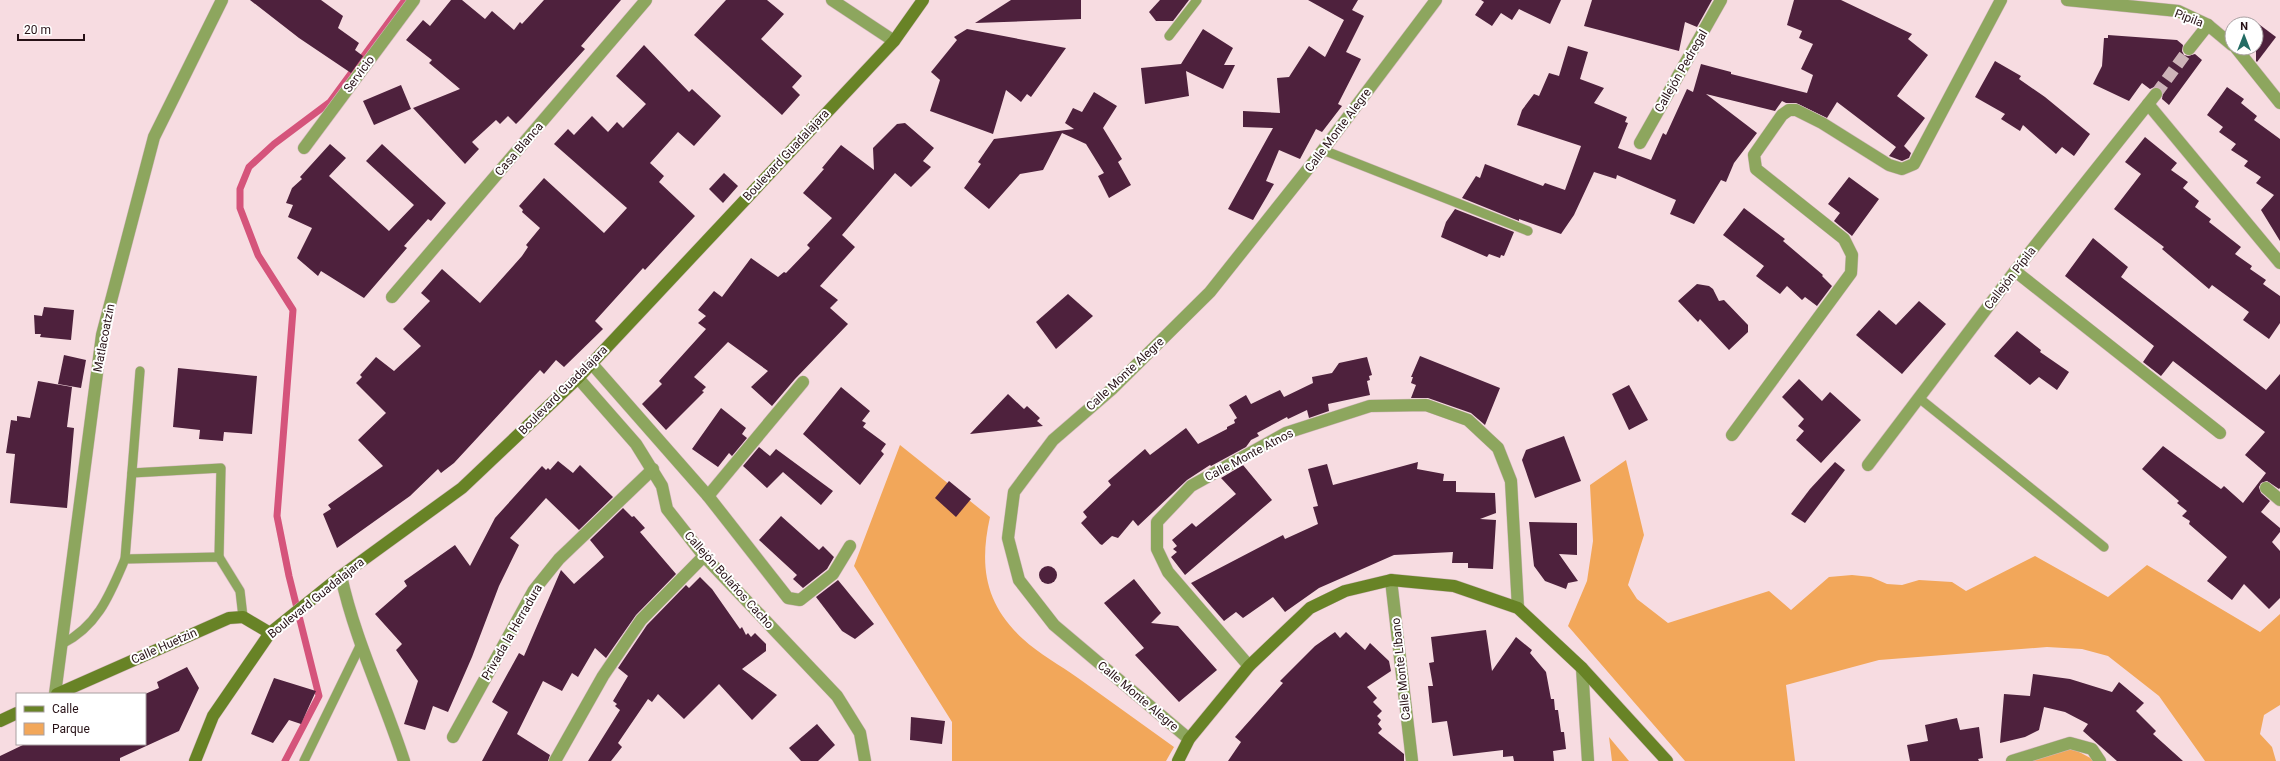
<svg xmlns="http://www.w3.org/2000/svg" width="2280" height="761" viewBox="0 0 2280 761" font-family="Roboto,sans-serif">
	<style>
		.green { fill: #f2a75a }
		.lines { fill: none; stroke-linecap: round; stroke-linejoin: round }
		.stream { stroke: #d5547b; stroke-width: 7 }
		.building { fill: #4e213d }
		.street-tunnel { stroke: #cdb3b8; stroke-width: 12; stroke-dasharray: 12 6; stroke-linecap: butt }
		.lane-casing { stroke: #d2b7bc; stroke-width: 10 }
		.street-casing { stroke: #d2b7bc; stroke-width: 13 }
		.secondary-casing { stroke: #d2b7bc; stroke-width: 13 }
		.lane { stroke: #8da65e; stroke-width: 9 }
		.street { stroke: #8da65e; stroke-width: 12 }
		.secondary { stroke: #688326; stroke-width: 12 }
		.labels { text-anchor: middle; dominant-baseline: central; stroke-width: 4; stroke-linejoin: round; paint-order: stroke }
		.street-label { font-size: 12px; fill: #271116; stroke: #fff }
	</style>
	<rect width="100%" height="100%" fill="#f7dce1"/>
	<g class="green">
		<path d="M900,445L990,517C979,566 985,604 1023,639C1039,654 1060,665 1078,678C1110,701 1142,724 1174,747L1166,761H952V722L854,566Z"/>
		<polygon points="1626,460 1644,535 1628,585 1637,599 1668,623 1769,591 1791,610 1829,577 1852,575 1871,577 1887,584 1902,585 1919,580 1952,582 1966,591 2035,556 2108,597 2147,565 2260,632 2280,614 2280,705 2264,715 2260,734 2272,747 2276,761 2205,761 2159,696 2108,656 2082,649 2047,647 1879,660 1786,685 1795,761 1685,761 1568,626 1587,581 1593,541 1590,485"/>
		<polygon points="1609,737 1629,761 1612,761"/>
		<polygon points="2068,746 2096,761 2024,761"/>
	</g>
	<g class="lines">
		<polyline class="stream" points="285,761 319,696 289,576 277,516 293,310 258,255 240,208 240,189 249,167 274,144 330,102 405,0"/>
	</g>
	<g class="building">
		<polygon points="250,0 321,0 343,16 338,28 359,43 355,50 363,56 351,73 299,38"/>
		<polygon points="451,0 462,0 485,19 492,11 514,30 520,22 522,24 544,0 621,0 581,46 585,49 523,117 516,124 508,116 500,124 496,120 472,142 479,149 465,164 413,108 460,89 429,63 432,60 406,40 423,20 430,26"/>
		<polygon points="726,0 767,0 784,14 761,39 802,76 792,87 800,95 782,115 694,35"/>
		<polygon points="1011,0 1081,0 1081,19 975,23"/>
		<polygon points="1160,0 1189,0 1173,21 1156,21 1149,12"/>
		<polygon points="1308,0 1358,0 1352,10 1364,16 1346,52 1361,59 1338,104 1342,106 1322,132 1316,129 1300,159 1279,150 1266,181 1274,184 1253,220 1228,209 1273,128 1243,127 1243,111 1280,113 1277,78 1289,77 1309,46 1325,57 1344,20"/>
		<polygon points="1481,0 1561,0 1550,24 1519,9 1512,20 1501,13 1492,26 1475,15 1484,2"/>
		<polygon points="1592,0 1712,0 1697,27 1685,22 1679,51 1584,26"/>
		<polygon points="1794,0 1841,0 1912,34 1908,39 1928,55 1897,96 1925,118 1904,146 1911,153 1909,158 1902,161 1889,156 1896,147 1837,102 1827,118 1796,103 1786,103 1782,101 1775,111 1706,94 1757,133 1734,163 1726,182 1721,180 1694,224 1670,214 1676,200 1617,175 1616,179 1594,172 1574,215 1561,234 1519,219 1519,221 1462,198 1476,176 1480,178 1485,164 1543,186 1545,183 1565,190 1581,146 1517,125 1522,110 1534,94 1539,96 1549,73 1559,76 1568,46 1588,52 1580,79 1604,88 1594,103 1627,117 1625,122 1628,123 1618,148 1651,160 1663,133 1666,135 1687,89 1693,92 1701,64 1731,72 1731,74 1807,93 1813,75 1801,69 1813,44 1799,38 1802,31 1787,25"/>
		<polygon points="2256,22 2276,37 2257,62 2256,61"/>
		<polygon points="967,29 1066,48 1031,97 1027,94 1021,102 1006,90 993,134 930,111 940,80 931,72 957,40 954,37"/>
		<polygon points="1203,29 1233,48 1224,65 1235,65 1223,89 1186,71 1189,96 1145,104 1141,68 1181,64"/>
		<polygon points="2108,35 2177,40 2183,45 2182,51 2184,55 2188,56 2195,54 2202,60 2169,105 2162,99 2163,92 2160,88 2154,87 2150,89 2142,83 2129,101 2093,84 2102,66 2104,38 2108,38"/>
		<polygon points="644,45 689,92 692,89 721,116 694,146 678,132 650,163 664,176 659,182 695,216 645,270 643,268 595,321 603,329 564,367 556,360 544,374 540,370 454,463 441,473 438,469 410,496 337,548 323,514 331,509 328,505 383,466 358,440 386,413 356,383 362,377 360,375 376,357 394,371 421,346 403,329 430,301 421,293 442,269 480,303 522,256 528,247 526,245 540,228 522,212 523,210 519,206 544,178 604,233 627,208 554,144 568,129 574,135 592,116 608,132 617,122 623,128 646,104 616,76"/>
		<polygon points="1995,61 2021,76 2019,79 2045,97 2090,134 2074,156 2062,147 2056,154 2023,125 2020,131 2001,119 2005,114 1975,97"/>
		<polygon points="401,85 411,109 374,125 363,101"/>
		<polygon points="2227,87 2244,99 2241,103 2257,116 2254,120 2280,139 2280,241 2261,210 2274,195 2256,183 2261,177 2244,166 2248,161 2231,150 2236,144 2219,132 2223,127 2207,115"/>
		<polygon points="1094,92 1117,106 1103,128 1122,159 1118,162 1131,185 1109,198 1098,176 1104,173 1086,144 1062,133 1043,170 1020,174 989,209 964,188 981,164 978,162 994,139 1074,129 1065,123 1073,108 1082,112"/>
		<polygon points="905,123 934,148 923,161 931,167 911,187 895,173 842,235 855,247 820,286 838,300 830,308 848,324 795,379 772,406 751,387 768,371 728,342 694,377 706,387 702,391 704,392 666,430 642,404 662,384 659,381 706,329 698,323 706,316 698,310 714,291 722,297 751,258 778,277 784,272 786,273 810,248 807,245 832,218 803,193 824,169 822,168 841,145 874,170 873,148 897,124"/>
		<polygon points="2145,137 2177,163 2171,170 2188,182 2183,188 2199,201 2195,207 2211,219 2209,222 2241,247 2235,254 2252,266 2250,269 2266,280 2263,284 2280,296 2280,323 2269,339 2243,320 2249,312 2212,285 2209,289 2162,249 2164,247 2114,209 2141,174 2125,162"/>
		<polygon points="330,144 346,158 329,176 389,231 414,205 366,161 382,144 446,203 431,221 428,219 404,246 407,248 364,298 321,271 318,276 297,258 312,228 288,217 293,205 286,203 292,188 302,179 300,177"/>
		<polygon points="724,173 738,186 723,203 709,189"/>
		<polygon points="1849,177 1879,199 1852,236 1834,221 1840,213 1828,204"/>
		<polygon points="1744,208 1785,239 1783,241 1823,275 1822,276 1832,286 1817,306 1805,297 1802,300 1787,286 1780,294 1756,276 1764,266 1723,235"/>
		<polygon points="1455,209 1514,232 1504,256 1501,255 1500,258 1489,254 1487,257 1441,237 1446,222"/>
		<polygon points="2093,238 2128,267 2121,277 2266,390 2280,374 2280,488 2279,489 2267,481 2261,483 2259,487 2261,493 2270,501 2261,512 2280,528 2280,532 2272,542 2280,551 2280,598 2269,609 2244,584 2232,600 2207,581 2227,557 2189,524 2190,521 2182,516 2187,511 2177,503 2179,501 2142,469 2163,446 2221,489 2224,486 2243,503 2266,473 2245,455 2265,432 2173,361 2161,376 2143,362 2154,346 2065,276"/>
		<polygon points="1697,284 1709,286 1713,289 1719,301 1724,300 1748,325 1748,332 1729,350 1700,319 1698,322 1678,301"/>
		<polygon points="1068,294 1093,316 1056,349 1036,322"/>
		<polygon points="1919,301 1946,324 1902,374 1856,335 1879,310 1896,325"/>
		<polygon points="44,307 74,310 71,340 40,337 41,334 35,334 34,315 42,316"/>
		<polygon points="2017,331 2041,350 2040,352 2069,372 2057,390 2039,377 2030,385 1994,356"/>
		<polygon points="64,355 86,360 81,388 58,384"/>
		<polygon points="1420,356 1500,388 1485,425 1471,413 1428,398 1411,398 1416,385 1411,383 1413,377 1411,377"/>
		<polygon points="1367,357 1372,375 1369,376 1370,380 1367,381 1370,395 1328,404 1329,411 1309,418 1307,410 1288,419 1287,417 1257,433 1259,436 1251,440 1246,447 1211,466 1210,465 1187,480 1138,526 1133,520 1118,538 1112,536 1102,545 1100,544 1081,523 1087,517 1083,512 1111,485 1108,481 1145,449 1150,455 1186,428 1198,444 1227,429 1227,427 1235,423 1234,420 1237,418 1229,405 1246,395 1251,404 1280,390 1284,397 1313,383 1312,377 1332,373 1339,363"/>
		<polygon points="178,368 257,376 252,434 224,432 223,441 199,439 200,430 173,427"/>
		<polygon points="1799,379 1822,401 1830,392 1861,420 1821,463 1796,440 1804,431 1798,426 1804,419 1782,397"/>
		<polygon points="38,381 72,387 67,427 74,428 67,508 10,503 15,454 6,453 11,420 17,421 17,416 30,418"/>
		<polygon points="1629,385 1648,420 1629,430 1612,394"/>
		<polygon points="841,387 870,411 862,421 866,423 863,427 886,444 881,451 884,454 860,485 803,434"/>
		<polygon points="1008,394 1024,409 1027,406 1040,418 1037,421 1043,426 970,434"/>
		<polygon points="721,408 746,428 742,434 747,438 732,456 729,453 718,467 692,449"/>
		<polygon points="1564,436 1581,481 1535,498 1522,460 1526,450"/>
		<polygon points="759,447 770,456 776,449 833,491 821,505 783,472 767,488 743,466"/>
		<polygon points="558,461 573,473 580,465 613,497 579,530 546,498 510,538 519,545 499,586 472,657 448,712 433,706 425,730 404,724 418,681 396,650 402,644 375,614 407,586 404,581 455,545 470,566 495,518 542,466 546,470 548,468 550,470"/>
		<polygon points="1418,462 1417,469 1444,474 1443,481 1456,481 1456,492 1495,493 1496,513 1480,519 1496,520 1493,569 1468,568 1468,563 1452,563 1453,552 1394,555 1319,588 1285,612 1273,597 1243,618 1236,612 1224,621 1191,583 1283,535 1285,539 1318,524 1313,507 1318,506 1308,469 1327,464 1333,485"/>
		<polygon points="1835,462 1845,470 1805,523 1791,514 1810,489"/>
		<polygon points="1243,465 1272,500 1185,575 1171,557 1177,552 1173,549 1177,546 1172,540 1192,523 1196,527 1236,494 1221,478"/>
		<polygon points="949,481 971,499 956,517 935,498"/>
		<polygon points="623,508 632,517 634,516 645,528 640,532 676,574 636,615 606,658 595,648 578,677 572,673 562,691 543,681 517,734 550,755 548,761 482,761 508,712 492,702 519,653 524,656 561,570 574,584 604,557 590,540"/>
		<polygon points="781,516 819,550 823,546 834,557 827,569 803,588 793,579 797,575 759,540"/>
		<polygon points="1529,522 1577,523 1577,555 1559,554 1578,581 1568,583 1566,589 1545,581 1534,566"/>
		<circle cx="1048" cy="575" r="9"/>
		<polygon points="700,577 712,589 740,629 742,627 746,635 748,633 751,637 755,633 766,644 766,651 742,669 777,695 752,720 719,684 684,719 658,694 652,702 648,699 618,743 622,747 611,761 588,761 620,710 615,706 617,704 613,701 628,676 618,668 647,625 686,585 689,588"/>
		<polygon points="1134,579 1161,613 1151,623 1178,626 1217,670 1179,702 1135,655 1144,648 1104,603"/>
		<polygon points="838,580 874,624 855,639 842,631 816,597"/>
		<polygon points="1486,630 1492,671 1516,637 1532,650 1530,653 1546,672 1551,699 1554,699 1555,710 1558,710 1561,732 1564,732 1566,749 1553,751 1554,761 1514,761 1513,756 1503,757 1503,750 1453,756 1447,721 1432,723 1428,686 1433,686 1429,663 1434,662 1431,637"/>
		<polygon points="1335,632 1340,638 1346,632 1365,650 1370,643 1389,661 1391,671 1367,687 1377,698 1373,702 1382,711 1377,716 1381,720 1378,724 1382,729 1378,733 1404,754 1404,761 1228,761 1241,742 1235,737 1283,683 1280,681 1315,646"/>
		<polygon points="187,667 199,688 179,731 120,758 120,761 0,761 0,756 25,744 145,744 145,694 159,688 157,682"/>
		<polygon points="2033,674 2070,679 2112,692 2119,682 2144,703 2136,711 2156,731 2153,734 2183,761 2117,761 2083,731 2088,724 2065,712 2044,707 2039,730 2025,737 2000,743 2004,694 2030,696"/>
		<polygon points="274,678 316,691 301,724 289,720 273,743 251,734"/>
		<polygon points="911,717 945,721 942,744 910,740"/>
		<polygon points="1957,718 1960,730 1979,727 1983,758 1978,759 1979,761 1910,761 1907,745 1928,741 1925,725"/>
		<polygon points="817,724 835,745 818,761 801,761 789,748"/>
	</g>
	<g class="lines">
		<polyline class="street-tunnel" points="2156,94 2189,49"/>
		<defs>
			<g id="lane">
				<polyline points="1169,36 1197,0"/>
				<polyline points="1323,150 1528,231"/>
				<polyline points="1919,398 2104,547"/>
				<polyline points="132,473 221,468 219,557"/>
				<polyline points="125,559 140,371"/>
				<path d="M62,644C98,626 110,594 125,559L219,557L240,591L243,617"/>
				<polyline points="304,761 360,646"/>
			</g>
			<g id="street">
				<polyline points="832,0 894,41"/>
				<polyline points="2067,0 2178,11 2208,25 2232,45"/>
				<polyline points="2236,48 2280,103"/>
				<polyline points="2189,49 2208,25"/>
				<polyline points="2148,104 2280,263"/>
				<polyline points="1640,143 1721,0"/>
				<polyline points="304,148 414,0"/>
				<polyline points="2015,271 2220,433"/>
				<polyline points="392,297 646,0"/>
				<polyline points="592,364 708,496 788,598 800,600 833,574 850,546"/>
				<polyline points="578,378 636,444 662,486 667,509 704,556 837,696 860,733 865,761"/>
				<polyline points="1732,435 1851,273 1852,255 1844,239 1756,169 1754,155 1782,115 1789,110 1796,110 1822,123 1889,165 1902,169 1914,164 2001,0"/>
				<polyline points="1868,465 2015,271 2156,94"/>
				<polyline points="2266,488 2280,500"/>
				<polyline points="708,496 803,382"/>
				<path d="M341,576C355,640 384,699 404,761"/>
				<polyline points="1391,580 1412,761"/>
				<polyline points="1249,666 1168,572 1157,549 1157,522 1191,486 1286,433 1370,406 1426,405 1468,420 1498,448 1511,481 1518,608"/>
				<polyline points="1582,668 1588,761"/>
				<polyline points="55,694 102,335 154,137 222,0"/>
				<polyline points="453,737 534,590 559,559 653,469"/>
				<polyline points="1189,739 1054,625 1019,580 1008,538 1014,492 1053,440 1112,389 1210,292 1323,150 1436,0"/>
				<polyline points="555,761 603,676 641,620 704,556"/>
				<polyline points="2012,761 2070,743 2092,749 2100,761"/>
			</g>
			<g id="secondary">
				<polyline points="57,694 229,618 243,617 270,633"/>
				<polyline points="0,721 17,713"/>
				<polyline points="195,761 213,716 270,633 341,576 462,488 578,378 894,41 923,0"/>
				<polyline points="1178,761 1189,739 1249,666 1310,608 1345,591 1391,580 1454,586 1518,608 1582,668 1667,761"/>
			</g>
		</defs>
		<use href="#lane" class="lane-casing"/>
		<use href="#street" class="street-casing"/>
		<use href="#secondary" class="secondary-casing"/>
		<use href="#lane" class="lane"/>
		<use href="#street" class="street"/>
		<use href="#secondary" class="secondary"/>
	</g>
	<g class="labels">
		<g class="street-label">
			<text transform="translate(2189 18) rotate(21)">Pipila</text>
			<text transform="translate(1681 71) rotate(-60)">Callejón Pedregal</text>
			<text transform="translate(359 74) rotate(-53)">Servicio</text>
			<text transform="translate(1338 130) rotate(-53)">Calle Monte Alegre</text>
			<text transform="translate(519 149) rotate(-49)">Casa Blanca</text>
			<text transform="translate(786 155) rotate(-47)">Boulevard Guadalajara</text>
			<text transform="translate(2010 278) rotate(-52)">Callejón Pípila</text>
			<text transform="translate(104 338) rotate(-79)">Matlacoatzin</text>
			<text transform="translate(1125 374) rotate(-43)">Calle Monte Alegre</text>
			<text transform="translate(563 390) rotate(-45)">Boulevard Guadalajara</text>
			<text transform="translate(1249 455) rotate(-28)">Calle Monte Atnos</text>
			<text transform="translate(729 580) rotate(48)">Callejón Bolaños Cacho</text>
			<text transform="translate(316 598) rotate(-39)">Boulevard Guadalajara</text>
			<text transform="translate(512 632) rotate(-60)">Privada la Herradura</text>
			<text transform="translate(164 646) rotate(-24)">Calle Huetzin</text>
			<text transform="translate(1401 669) rotate(-96)">Calle Monte Líbano</text>
			<text transform="translate(1138 696) rotate(40)">Calle Monte Alegre</text>
		</g>
	</g>
	<rect x="16" y="693" width="130" height="52" fill="#ffffff" stroke="#a9a0a2"/>
	<rect x="24" y="706" width="20" height="6" fill="#688326" stroke="#a9a0a2"/>
	<text x="52" y="713" font-size="12" fill="#271116">Calle</text>
	<rect x="24" y="723" width="20" height="12" fill="#f2a75a" stroke="#a9a0a2"/>
	<text x="52" y="733" font-size="12" fill="#271116">Parque</text>
	<g transform="translate(2244 36)"><circle r="19" fill="#ffffff" stroke="#a9a0a2"/>
	<path d="M0-3L7 15L0 10L-7 15Z" fill="#236c64"/>
	<text y="-6" font-size="11" font-weight="bold" text-anchor="middle" fill="#271116">N</text>
	</g>
	<path d="M18 34v6h66v-6" fill="none" stroke="#271116" stroke-width="2"/>
	<text x="24" y="34" font-size="12" fill="#271116" stroke="#ffffff" stroke-width="3" paint-order="stroke">20 m</text>
</svg>
